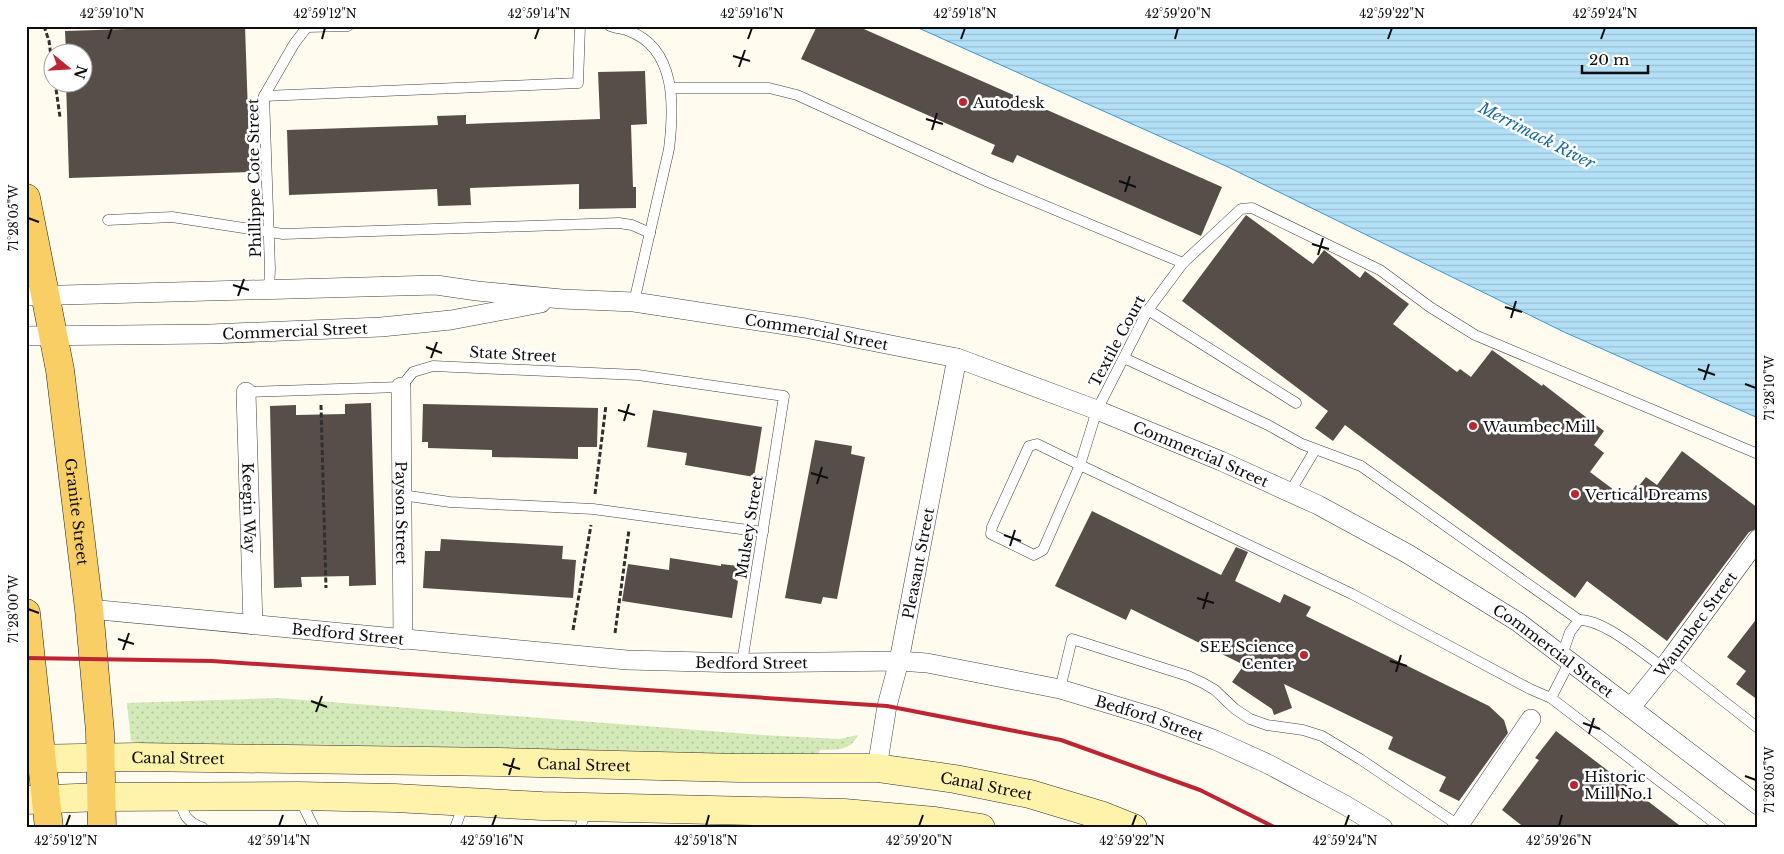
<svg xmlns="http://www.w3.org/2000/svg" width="1784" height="854" viewBox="0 0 1784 854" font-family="'Libre Baskerville',serif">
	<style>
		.park { fill: url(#park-dots) }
		.water { fill: url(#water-rules); stroke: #3a99cd }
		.building { fill: #574e4a }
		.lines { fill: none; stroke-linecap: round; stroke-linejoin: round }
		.lane-casing { stroke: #414141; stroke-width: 11 }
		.street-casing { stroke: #414141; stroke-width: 20 }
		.secondary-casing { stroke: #303030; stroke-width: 29 }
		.primary-casing { stroke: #1f1f1f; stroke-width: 29 }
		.path { stroke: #303030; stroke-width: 3; stroke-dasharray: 5 2.5; stroke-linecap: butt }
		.lane { stroke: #fff; stroke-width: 10 }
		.street { stroke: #fff; stroke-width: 19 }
		.secondary { stroke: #fff2aa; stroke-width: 28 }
		.primary { stroke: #f8ce65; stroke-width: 28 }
		.rail { stroke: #be2533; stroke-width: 4 }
		.ticks { fill: none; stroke: #0e0e0e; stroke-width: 2 }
		.poi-dot { fill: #be2533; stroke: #fff; stroke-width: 2 }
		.labels { text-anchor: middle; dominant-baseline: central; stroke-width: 5; stroke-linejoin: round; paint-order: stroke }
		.poi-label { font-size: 15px; fill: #0e0e0e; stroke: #fff; text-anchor: start }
		.street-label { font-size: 15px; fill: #0e0e0e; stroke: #fff }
		.water-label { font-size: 16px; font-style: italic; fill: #176aa0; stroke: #fff }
		.neatline { fill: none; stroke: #0e0e0e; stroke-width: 2 }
		.ticks-label { font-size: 12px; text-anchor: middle; fill: #0e0e0e }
	</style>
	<defs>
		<pattern id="park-dots" width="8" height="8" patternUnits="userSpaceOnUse" patternTransform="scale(1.25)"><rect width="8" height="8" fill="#d4e9b8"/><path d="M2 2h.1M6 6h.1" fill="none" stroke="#b5c79d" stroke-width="1.8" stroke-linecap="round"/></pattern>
		<pattern id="water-rules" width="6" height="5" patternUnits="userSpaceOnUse" patternTransform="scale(1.25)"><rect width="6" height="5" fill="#b3e0f6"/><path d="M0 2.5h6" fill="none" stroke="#99bfd2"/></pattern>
	</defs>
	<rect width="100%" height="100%" fill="#fffbef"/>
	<path class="park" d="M278,698L762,735L839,739L858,735C850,752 836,749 820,750L818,756L141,743L131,741L127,703Z"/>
	<polygon class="water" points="914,26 1758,26 1758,418 1564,332 1228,167"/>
	<g class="building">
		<polygon points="220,26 245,26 250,172 69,178 66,82 82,82 82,52 66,52 65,31"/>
		<polygon points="817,26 857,26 1222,187 1201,236 1017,155 1013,163 991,154 995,145 801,59"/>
		<polygon points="645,71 647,124 631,125 633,187 636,187 636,208 579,209 579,184 470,188 471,205 438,206 437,189 289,195 287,130 438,125 437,116 466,115 466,124 600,119 598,72"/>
		<polygon points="1246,215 1313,264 1324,250 1360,278 1365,271 1409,304 1393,324 1457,372 1460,369 1471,377 1492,350 1542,386 1543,384 1604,431 1594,445 1604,453 1590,472 1626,499 1636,485 1638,487 1646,477 1657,485 1682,451 1758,508 1758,528 1749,532 1667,641 1587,581 1575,598 1345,425 1333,441 1315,428 1328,411 1182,301"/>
		<polygon points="371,403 376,585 349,586 349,576 301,577 302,587 274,588 270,406 296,405 296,415 345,414 345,404"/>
		<polygon points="423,404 598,408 597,447 578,447 578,459 492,457 492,450 428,448 428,442 422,442"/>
		<polygon points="653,410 762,427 754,477 685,465 687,453 647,447"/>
		<polygon points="815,440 852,446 851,454 865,457 837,599 823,597 821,604 785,598"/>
		<polygon points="1092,511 1221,575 1236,547 1248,552 1235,581 1280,603 1284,594 1311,607 1306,616 1489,706 1504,720 1508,733 1459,801 1439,791 1446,777 1388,749 1393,737 1284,684 1292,708 1274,715 1272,709 1232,682 1244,665 1131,609 1126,620 1055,586"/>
		<polygon points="441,539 563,546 562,559 576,560 573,598 423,588 425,551 440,551"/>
		<polygon points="670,558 721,566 721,564 738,566 736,580 738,581 732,618 622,601 628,564 669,570"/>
		<polygon points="1758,617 1758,700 1736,684 1746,671 1727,657"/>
		<polygon points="1556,731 1683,828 1525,828 1502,810 1539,760 1535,758"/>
	</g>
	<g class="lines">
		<defs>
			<g id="lane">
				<path d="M610,26C616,28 623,29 629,31C677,49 674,108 669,149L634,302"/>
				<polyline points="671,88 769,88 797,95 988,182 1183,263"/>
				<polyline points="264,96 578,83 580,26"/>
				<polyline points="108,220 172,217 283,234 619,223 632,225 650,233"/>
				<polyline points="269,290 270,269 264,96 294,44 307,27 348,26"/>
				<polyline points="1148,310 1296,403"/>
				<polyline points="1124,358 1268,425 1302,444 1361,466 1579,620"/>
				<polyline points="246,392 401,387 413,372 433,366 638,375 784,396 742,663"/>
				<polyline points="1290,492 1315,450"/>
				<polyline points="402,495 450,502 593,509 763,532"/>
				<path d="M1562,655L1570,632L1579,620C1603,619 1642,653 1663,667"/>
				<polyline points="1670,659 1758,728"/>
				<polyline points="1060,689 1072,639 1188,676 1203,683 1215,690 1235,709 1250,719 1267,725 1303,730 1322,736 1360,759 1461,827"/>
				<polyline points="1551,698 1570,661"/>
				<path d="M179,798C184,815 185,821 203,828"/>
				<polyline points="300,799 314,828"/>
				<polyline points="455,828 464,803"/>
				<polyline points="580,828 587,808"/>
				<polyline points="1721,828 1551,698 1530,689 1352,594 1080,465 1037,444 1029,446 992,527 991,534 1034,555 1043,550 1080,465 1097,410 1148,310 1183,263 1241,209 1252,208 1380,270 1430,307 1475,335 1758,454"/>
			</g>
			<g id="street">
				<path id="s1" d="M26,296L436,285L477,291L562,299L634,302L805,328L957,358L1097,410L1221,461L1318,505L1408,554L1518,622L1758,805"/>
				<path id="s2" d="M26,336L210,334L381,327L451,320L541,303"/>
				<path id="s3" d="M401,387L403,640"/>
				<path id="s4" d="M246,392L253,625"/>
				<path id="s5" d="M89,609L627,660L742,663L899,661L927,663L1060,689L1153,717L1215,740L1268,764L1345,805L1383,828"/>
				<path id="s6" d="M1631,707L1670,659L1758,539"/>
				<path id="s7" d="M877,768L887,706L899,661L957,358"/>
				<polyline points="1457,828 1531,719"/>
			</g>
			<g id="secondary">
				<path id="s8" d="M26,759L137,757L499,762L739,768H877L955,779L1030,794L1103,816L1133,828"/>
				<polyline points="26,800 101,797 299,796 395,798 542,806 844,813 935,821 981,828"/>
			</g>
			<g id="primary">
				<path id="s9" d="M26,198L60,370L89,609L100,732L102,828"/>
				<polyline points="26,613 49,828"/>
			</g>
		</defs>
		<use href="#lane" class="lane-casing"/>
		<use href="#street" class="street-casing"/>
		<use href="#secondary" class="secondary-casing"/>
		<use href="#primary" class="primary-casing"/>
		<g class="path">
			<polyline points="44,26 49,41 52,64"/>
			<polyline points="55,82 60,117"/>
			<polyline points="321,405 326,588"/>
			<polyline points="595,494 606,405"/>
			<polyline points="573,630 591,525"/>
			<polyline points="615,633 629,530"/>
		</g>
		<use href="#lane" class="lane"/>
		<use href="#street" class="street"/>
		<use href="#secondary" class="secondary"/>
		<use href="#primary" class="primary"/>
		<polyline class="rail" points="26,658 212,661 887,706 1061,740 1200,790 1276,828"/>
	</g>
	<path class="ticks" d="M108,39L112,28M322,39L325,28M535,39L539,28M748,39L752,28M961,39L965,28M1175,39L1178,28M1388,39L1392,28M1601,39L1605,28M733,56L750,61M739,67L745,50M926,119L943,124M932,130L937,113M1119,181L1136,187M1125,192L1130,176M28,218L39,222M1312,244L1329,249M1318,255L1323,238M233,285L249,290M238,296L244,279M1505,307L1522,312M1511,318L1516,301M426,347L442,353M431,358L437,342M1698,369L1715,375M1704,380L1709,364M1745,384L1756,388M618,410L635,415M624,421L629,404M811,473L828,478M817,484L822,467M1004,535L1021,541M1010,546L1015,530M1197,598L1214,603M28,609L39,613M1203,609L1208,592M118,639L134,644M123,650L129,633M1390,661L1407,666M1396,672L1401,655M311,701L327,707M316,712L322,696M1583,723L1600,729M1589,734L1594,718M503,764L520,769M509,775L514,758M1745,776L1756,780M66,826L70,815M279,826L283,815M492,826L496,815M706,826L709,815M919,826L923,815M1132,826L1136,815M1345,826L1349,815M1559,826L1562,815"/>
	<g class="poi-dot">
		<circle cx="963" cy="102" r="5"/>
		<circle cx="1473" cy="426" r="5"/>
		<circle cx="1575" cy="494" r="5"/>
		<circle cx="1304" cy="655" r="5"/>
		<circle cx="1574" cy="785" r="5"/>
	</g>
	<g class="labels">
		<g class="poi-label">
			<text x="973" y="102">Autodesk</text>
			<text x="1483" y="426">Waumbec Mill</text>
			<text x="1585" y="494">Vertical Dreams</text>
			<text x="1294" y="646" text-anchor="end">SEE Science<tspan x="1294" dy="17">Center</tspan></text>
			<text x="1584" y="776">Historic<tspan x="1584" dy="17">Mill No.1</tspan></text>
		</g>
		<g class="street-label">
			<text transform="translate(254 178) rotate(-91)">Phillippe Cote Street</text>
			<text stroke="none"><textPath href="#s2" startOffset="269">Commercial Street</textPath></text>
			<text stroke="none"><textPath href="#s1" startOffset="794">Commercial Street</textPath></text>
			<text transform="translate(1117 341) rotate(-62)">Textile Court</text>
			<text transform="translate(513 354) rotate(3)">State Street</text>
			<text stroke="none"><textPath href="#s1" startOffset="1199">Commercial Street</textPath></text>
			<text stroke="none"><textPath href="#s4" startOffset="116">Keegin Way</textPath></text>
			<text stroke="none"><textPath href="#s9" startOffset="318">Granite Street</textPath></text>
			<text stroke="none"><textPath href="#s3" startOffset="126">Payson Street</textPath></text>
			<text transform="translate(749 527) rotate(-81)">Mulsey Street</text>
			<text stroke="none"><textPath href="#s7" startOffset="209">Pleasant Street</textPath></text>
			<text stroke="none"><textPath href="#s6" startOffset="105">Waumbec Street</textPath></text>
			<text stroke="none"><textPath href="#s5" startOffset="260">Bedford Street</textPath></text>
			<text stroke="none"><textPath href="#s1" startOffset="1604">Commercial Street</textPath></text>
			<text stroke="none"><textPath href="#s5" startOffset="665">Bedford Street</textPath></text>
			<text stroke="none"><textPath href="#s5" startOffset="1070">Bedford Street</textPath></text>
			<text stroke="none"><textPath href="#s8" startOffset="152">Canal Street</textPath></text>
			<text stroke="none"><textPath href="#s8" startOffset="558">Canal Street</textPath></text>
			<text stroke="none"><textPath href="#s8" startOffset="962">Canal Street</textPath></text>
		</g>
		<g class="water-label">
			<text transform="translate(1537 135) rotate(27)">Merrimack River</text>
		</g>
	</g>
	<rect width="1784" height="854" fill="none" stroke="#ffffff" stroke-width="55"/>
	<g transform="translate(68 68) rotate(108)"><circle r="24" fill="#ffffff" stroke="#9f9f9f"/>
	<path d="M0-4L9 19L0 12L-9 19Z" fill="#be2533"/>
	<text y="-8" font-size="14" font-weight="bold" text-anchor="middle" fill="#0e0e0e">N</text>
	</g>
	<path d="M1582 65v8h66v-8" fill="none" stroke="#0e0e0e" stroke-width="2.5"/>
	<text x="1589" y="65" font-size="15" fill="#0e0e0e" stroke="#ffffff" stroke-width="4" paint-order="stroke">20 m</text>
	<rect x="28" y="28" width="1728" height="798" class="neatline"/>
	<g class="ticks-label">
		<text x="112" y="18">42°59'10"N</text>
		<text x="325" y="18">42°59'12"N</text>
		<text x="539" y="18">42°59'14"N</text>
		<text x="752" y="18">42°59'16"N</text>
		<text x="965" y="18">42°59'18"N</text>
		<text x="1178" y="18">42°59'20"N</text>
		<text x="1392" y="18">42°59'22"N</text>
		<text x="1605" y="18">42°59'24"N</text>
		<text transform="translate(14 218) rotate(-90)" y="4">71°28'05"W</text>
		<text transform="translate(1770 388) rotate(-90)" y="4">71°28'10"W</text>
		<text transform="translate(14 609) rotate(-90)" y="4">71°28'00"W</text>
		<text transform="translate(1770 780) rotate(-90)" y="4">71°28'05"W</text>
		<text x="66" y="845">42°59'12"N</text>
		<text x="279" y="845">42°59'14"N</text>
		<text x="492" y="845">42°59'16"N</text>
		<text x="706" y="845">42°59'18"N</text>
		<text x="919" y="845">42°59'20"N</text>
		<text x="1132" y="845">42°59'22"N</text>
		<text x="1345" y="845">42°59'24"N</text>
		<text x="1559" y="845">42°59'26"N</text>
	</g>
</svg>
